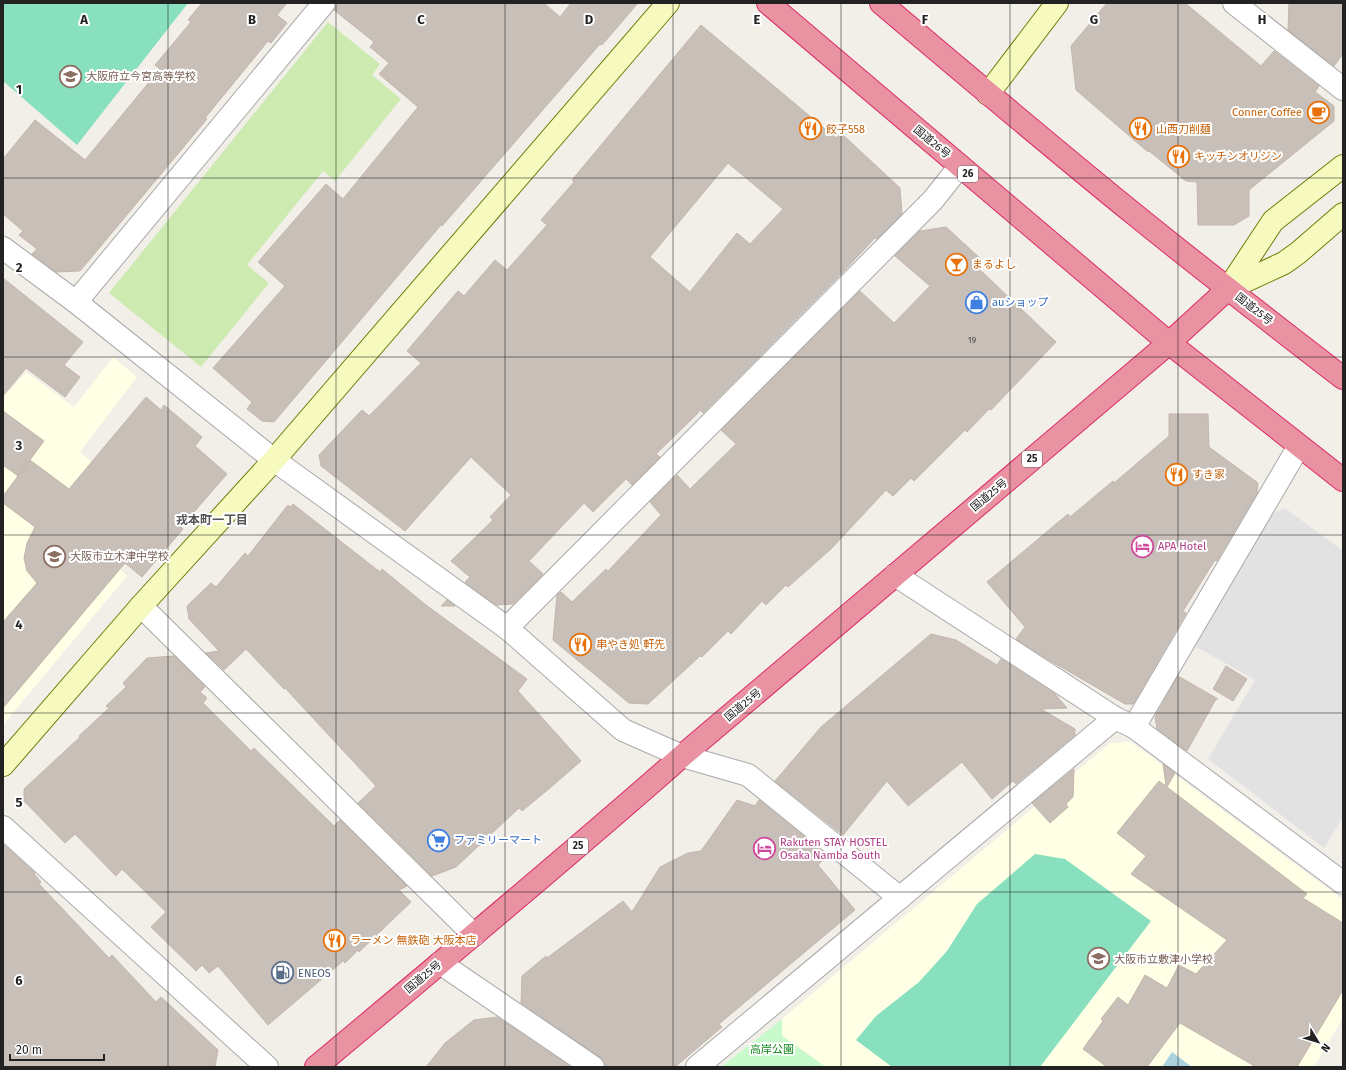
<svg xmlns="http://www.w3.org/2000/svg" width="1346" height="1070" viewBox="0 0 1346 1070" font-family="'Fira Sans','Noto Sans JP',sans-serif">
	<style>
		.education { fill: #ffffe5 }
		.grass { fill: #cdebb0 }
		.park { fill: #c8facc }
		.pitch { fill: #88e0be }
		.parking { fill: #e2e2e2 }
		.water { fill: #aad3df }
		.building { fill: #c7bfb8; stroke: #c4b6ab; fill-rule: evenodd }
		.lines { fill: none; stroke-linecap: round; stroke-linejoin: round }
		.street-casing { stroke: #a9a9a9; stroke-width: 24 }
		.secondary-casing { stroke: #707d05; stroke-width: 24 }
		.highway-casing { stroke: #dc2a67; stroke-width: 24 }
		.street { stroke: #fff; stroke-width: 22 }
		.secondary { stroke: #f7fabf; stroke-width: 22 }
		.highway { stroke: #e892a2; stroke-width: 22 }
		.grid { fill: none; stroke: #222; stroke-width: 1; stroke-opacity: 0.55 }
		.labels { text-anchor: middle; dominant-baseline: central; stroke-width: 4; stroke-linejoin: round; paint-order: stroke }
		.number-label { font-size: 9px; fill: #4b4948 }
		.shield { fill: #fff; stroke: #646464; stroke-width: 1 }
		.shield-label { font-size: 10px; font-weight: bold; fill: #222 }
		.education-label { font-size: 11px; fill: #785e54; stroke: #fff; text-anchor: start }
		.food-label { font-size: 11px; fill: #c56008; stroke: #fff; text-anchor: start }
		.street-label { font-size: 11px; fill: #222; stroke: #fff }
		.shop-label { font-size: 11px; fill: #366cbe; stroke: #fff; text-anchor: start }
		.hotel-label { font-size: 11px; fill: #b23c85; stroke: #fff; text-anchor: start }
		.service-label { font-size: 11px; fill: #4e5e75; stroke: #fff; text-anchor: start }
		.park-label { font-size: 11px; fill: #0c8416; stroke: #fff }
		.neighbourhood-label { font-size: 12px; font-weight: bold; fill: #555; stroke: #fff }
		.grid-label { font-size: 13px; text-anchor: middle; font-weight: bold; fill: #222; stroke: #fff; stroke-width: 4; stroke-linejoin: round; paint-order: stroke }
	</style>
	<rect width="100%" height="100%" fill="#f2efe9"/>
	<g class="education">
		<polygon points="113,357 137,377 80,452 121,488 84,536 127,576 3,725 3,385 10,390 26,372 74,407"/>
		<polygon points="1131,742 1343,900 1343,1018 1314,1067 826,1067 782,1036 782,1019 1110,743"/>
	</g>
	<polygon class="grass" points="328,22 380,64 372,75 401,99 335,181 323,171 247,265 269,283 201,367 109,293"/>
	<polygon class="park" points="782,1019 782,1036 826,1067 721,1067"/>
	<g class="pitch">
		<polygon points="3,3 188,3 77,145 3,81"/>
		<polygon points="1035,854 1065,859 1151,921 1040,1067 892,1067 856,1040 876,1016 919,982 947,951 977,904"/>
	</g>
	<polygon class="parking" points="1285,508 1343,551 1343,817 1324,848 1208,759 1255,680 1193,645 1270,515"/>
	<polygon class="water" points="1172,1052 1192,1067 1162,1067"/>
	<g class="building">
		<polygon points="202,3 287,3 277,15 287,23 271,43 268,41 205,118 207,119 80,271 56,272 32,254 37,249 19,235 23,231 3,214 3,159 35,120 85,160 160,69 155,65 191,22 188,20"/>
		<polygon points="336,3 544,3 560,17 571,3 638,3 602,45 600,44 442,226 441,225 274,422 262,421 247,409 252,402 213,368 285,286 258,262 326,184 343,199 418,107 379,74 389,63 370,47 374,42 334,10"/>
		<polygon points="1107,3 1185,3 1261,66 1274,51 1319,86 1315,92 1334,106 1334,121 1249,190 1249,216 1234,225 1198,225 1197,182 1186,181 1149,151 1148,152 1076,90 1071,46"/>
		<polygon points="1289,3 1343,3 1343,54 1334,66 1288,30"/>
		<path d="M701,25L836,138L841,133L900,188L902,214L877,239L875,238L842,273L703,413L700,410L697,414L656,454L660,457L632,485L626,479L593,512L584,503L529,561L543,574L513,604L496,605L465,582L470,577L451,561L493,520L490,517L511,495L471,457L405,531L321,466L319,455L362,410L369,416L421,363L407,351L458,291L464,296L495,260L507,270L547,225L541,220L574,182L572,180ZM728,163L783,209L750,244L737,233L690,292L650,257Z"/>
		<polygon points="946,227 982,260 976,266 1056,342 991,410 989,409 967,432 965,430 914,481 911,478 893,496 886,490 831,549 788,587 786,585 766,605 762,601 731,634 728,631 702,657 700,656 648,704 629,703 553,640 557,595 561,592 572,602 606,569 608,571 661,515 650,502 677,475 690,489 736,444 721,430 860,291 894,323 930,286 895,256 920,231"/>
		<polygon points="3,278 83,342 64,365 80,377 65,397 26,368 3,396"/>
		<polygon points="146,397 161,410 164,405 202,437 195,446 227,474 181,527 183,529 142,577 125,563 3,708 3,622 37,583 27,571 24,558 27,543 35,527 3,503 3,496 30,460 69,489"/>
		<polygon points="3,411 44,441 18,476 3,465"/>
		<polygon points="1169,414 1208,414 1209,447 1258,483 1257,493 1219,557 1217,561 1215,560 1183,611 1186,613 1133,704 1125,704 1049,660 1016,639 1025,627 987,582 1068,514 1070,517 1113,481 1114,483 1169,436"/>
		<polygon points="293,504 380,572 382,569 426,605 527,679 518,691 581,761 550,788 522,811 519,808 456,867 432,876 358,803 376,786 285,688 284,689 246,649 224,670 206,653 219,651 189,619 187,606 211,583 216,587 245,553 248,556 288,505 290,507"/>
		<polygon points="447,600 455,606 441,606"/>
		<polygon points="931,634 956,640 997,665 1001,659 1055,694 1067,708 1041,709 1075,729 1075,735 1016,784 1013,781 992,799 962,762 908,806 887,781 843,835 775,781 821,727"/>
		<polygon points="174,656 205,687 200,692 207,698 203,703 251,751 254,748 334,826 340,820 407,886 399,890 411,902 359,952 358,950 345,963 343,961 268,1025 218,966 209,973 202,965 196,971 151,927 166,912 122,869 116,876 75,834 65,843 24,801 24,789 80,737 79,736 109,708 106,706 126,687 123,683 147,658"/>
		<polygon points="1226,666 1247,679 1233,701 1213,689"/>
		<polygon points="1178,676 1218,699 1216,699 1187,751 1157,729 1155,717"/>
		<polygon points="1163,764 1175,773 1167,787 1307,894 1303,898 1343,923 1343,990 1297,1067 1256,1067 1180,1023 1147,1067 1107,1067 1083,1049 1103,1021 1101,1019 1118,997 1128,1005 1145,975 1167,988 1179,965 1196,974 1227,940 1131,874 1146,856 1117,833 1159,781 1166,786"/>
		<polygon points="1074,769 1073,797 1066,804 1068,807 1050,823 1032,803"/>
		<polygon points="737,800 755,806 759,800 827,855 818,865 855,910 719,1024 722,1027 675,1067 605,1067 604,1061 600,1057 521,1003 522,976 546,956 547,958 623,901 632,912 660,867 688,853 701,851"/>
		<polygon points="3,844 35,873 34,874 41,882 39,884 109,958 112,955 156,1002 161,997 218,1050 215,1067 3,1067"/>
		<polygon points="497,1017 571,1067 426,1067 445,1043 474,1020"/>
	</g>
	<g class="lines">
		<defs>
			<g id="street">
				<polyline points="1234,3 1343,89"/>
				<polyline points="3,248 76,302 274,460 507,628 623,730 682,756 748,775 900,898"/>
				<polyline points="76,302 324,3"/>
				<polyline points="895,575 1115,718 1134,727 1343,883"/>
				<polyline points="141,606 474,935"/>
				<polyline points="507,628 933,200 960,166"/>
				<polyline points="1134,727 1299,446"/>
				<polyline points="3,827 267,1067"/>
				<polyline points="440,963 593,1067"/>
				<polyline points="697,1067 1115,718"/>
			</g>
			<g id="secondary">
				<polyline points="988,94 1057,3"/>
				<polyline points="1228,289 1273,221 1343,166"/>
				<polyline points="1228,289 1284,263 1298,253 1343,214"/>
				<polyline points="3,765 141,606 274,460 668,3"/>
			</g>
			<g id="highway">
				<polyline points="768,3 1169,343 1343,480"/>
				<path d="M881,3C965,74 1049,145 1134,214C1203,270 1273,324 1343,378"/>
				<path d="M316,1067C439,964 562,862 682,756L1169,343L1228,289"/>
			</g>
		</defs>
		<use href="#street" class="street-casing"/>
		<use href="#secondary" class="secondary-casing"/>
		<use href="#highway" class="highway-casing"/>
		<use href="#street" class="street"/>
		<use href="#secondary" class="secondary"/>
		<use href="#highway" class="highway"/>
	</g>
	<path class="grid" d="M168,3V1067M336,3V1067M505,3V1067M673,3V1067M841,3V1067M1010,3V1067M1178,3V1067M3,178H1343M3,357H1343M3,535H1343M3,713H1343M3,892H1343"/>
	<defs>
		<symbol id="school-ring" viewBox="-11 -11 22 22"><circle r="9.5" fill="#fff" stroke="#8d6e63" stroke-width="1.5"/><path d="M0-5L7-2L0 1L-7-2ZM-4 1L0 2.5L4 1V4Q0 6-4 4Z" fill="#8d6e63"/></symbol>
		<symbol id="cafe-ring" viewBox="-11 -11 22 22"><circle r="9.5" fill="#fff" stroke="#e8710a" stroke-width="1.5"/><path d="M-5.5-4.5H6V0H3Q3 3.5 0 3.5H-2.5Q-5.5 3.5-5.5 0ZM3-3.2v2h1.7v-2ZM-6 4.5H4V6H-6Z" fill="#e8710a"/></symbol>
		<symbol id="restaurant-ring" viewBox="-11 -11 22 22"><circle r="9.5" fill="#fff" stroke="#e8710a" stroke-width="1.5"/><path d="M-5-6h1v4h1v-4h1v4h1v-4h1v5L-1.5 .5V6h-2V.5L-5-1ZM5-6V6H3V1.5H1.5Q1.5-4 5-6Z" fill="#e8710a"/></symbol>
		<symbol id="bar-ring" viewBox="-11 -11 22 22"><circle r="9.5" fill="#fff" stroke="#e8710a" stroke-width="1.5"/><path d="M-6-5H6L.8 .8V4.5H3.5V6h-7V4.5H-.8V.8Z" fill="#e8710a"/></symbol>
		<symbol id="shop-ring" viewBox="-11 -11 22 22"><circle r="9.5" fill="#fff" stroke="#3f7fe0" stroke-width="1.5"/><path d="M-5-2.5h2.3a2.7 3.5 0 0 1 5.4 0H5L5.5 6h-11ZM-1.5-2.5h3a1.5 2.3 0 0 0-3 0Z" fill="#3f7fe0"/></symbol>
		<symbol id="hotel-ring" viewBox="-11 -11 22 22"><circle r="9.5" fill="#fff" stroke="#d1479c" stroke-width="1.5"/><path d="M-6-4.5h1.5V1H6V5H4.5V3h-9V5H-6ZM-4 0a1.8 1.8 0 1 1 3.6 0ZM.5 0V-2.5h3Q6-2.5 6 0Z" fill="#d1479c"/></symbol>
		<symbol id="supermarket-ring" viewBox="-11 -11 22 22"><circle r="9.5" fill="#fff" stroke="#3f7fe0" stroke-width="1.5"/><path d="M-6-5.5h2.5l.6 2H6L4.5 2H-2.5L-4.4-4H-6ZM-1.5 3.2a1.3 1.3 0 1 0 .1 0ZM3 3.2a1.3 1.3 0 1 0 .1 0Z" fill="#3f7fe0"/></symbol>
		<symbol id="fuel-ring" viewBox="-11 -11 22 22"><circle r="9.5" fill="#fff" stroke="#5c6f8a" stroke-width="1.5"/><path d="M-5.5-6h7V0h2V4h1.3V-2.5L3-4.5l.8-.8L6-3V5H2.5V1h-1V6h-7ZM-4.2-4.7v3.2H.2V-4.7Z" fill="#5c6f8a"/></symbol>
	</defs>
	<g fill-rule="evenodd">
		<use href="#school-ring" x="58" y="64" width="25" height="25"/>
		<use href="#cafe-ring" x="1306" y="100" width="25" height="25"/>
		<use href="#restaurant-ring" x="798" y="116" width="25" height="25"/>
		<use href="#restaurant-ring" x="1128" y="116" width="25" height="25"/>
		<use href="#restaurant-ring" x="1166" y="144" width="25" height="25"/>
		<use href="#bar-ring" x="944" y="252" width="25" height="25"/>
		<use href="#shop-ring" x="964" y="290" width="25" height="25"/>
		<use href="#restaurant-ring" x="1164" y="462" width="25" height="25"/>
		<use href="#hotel-ring" x="1130" y="534" width="25" height="25"/>
		<use href="#school-ring" x="42" y="544" width="25" height="25"/>
		<use href="#restaurant-ring" x="568" y="632" width="25" height="25"/>
		<use href="#supermarket-ring" x="426" y="828" width="25" height="25"/>
		<use href="#hotel-ring" x="752" y="836" width="25" height="25"/>
		<use href="#restaurant-ring" x="322" y="928" width="25" height="25"/>
		<use href="#school-ring" x="1086" y="946" width="25" height="25"/>
		<use href="#fuel-ring" x="270" y="960" width="25" height="25"/>
	</g>
	<g class="labels">
		<g class="number-label">
			<text x="972" y="340">19</text>
		</g>
		<g class="shield">
			<rect x="958" y="166" width="20" height="16" rx="3"/>
			<rect x="1022" y="451" width="20" height="16" rx="3"/>
			<rect x="568" y="838" width="20" height="16" rx="3"/>
		</g>
		<g class="shield-label">
			<text x="968" y="174">26</text>
			<text x="1032" y="459">25</text>
			<text x="578" y="846">25</text>
		</g>
		<g class="education-label">
			<text x="86" y="76">大阪府立今宮高等学校</text>
			<text x="70" y="556">大阪市立木津中学校</text>
			<text x="1114" y="959">大阪市立敷津小学校</text>
		</g>
		<g class="food-label">
			<text x="1302" y="112" text-anchor="end">Conner Coffee</text>
			<text x="826" y="129">餃子558</text>
			<text x="1156" y="129">山西刀削麺</text>
			<text x="1194" y="156">キッチンオリジン</text>
			<text x="972" y="264">まるよし</text>
			<text x="1192" y="474">すき家</text>
			<text x="596" y="644">串やき処 軒先</text>
			<text x="350" y="940">ラーメン 無鉄砲 大阪本店</text>
		</g>
		<g class="street-label">
			<text transform="translate(932 142) rotate(40)">国道26号</text>
			<text transform="translate(1254 309) rotate(38)">国道25号</text>
			<text transform="translate(989 495) rotate(-40)">国道25号</text>
			<text transform="translate(743 705) rotate(-40)">国道25号</text>
			<text transform="translate(423 977) rotate(-40)">国道25号</text>
		</g>
		<g class="shop-label">
			<text x="992" y="302">auショップ</text>
			<text x="454" y="840">ファミリーマート</text>
		</g>
		<g class="hotel-label">
			<text x="1158" y="546">APA Hotel</text>
			<text x="780" y="842">Rakuten STAY HOSTEL<tspan x="780" dy="13">Osaka Namba South</tspan></text>
		</g>
		<g class="service-label">
			<text x="298" y="973">ENEOS</text>
		</g>
		<g class="park-label">
			<text x="772" y="1049">高岸公園</text>
		</g>
		<g class="neighbourhood-label">
			<text x="212" y="520">戎本町一丁目</text>
		</g>
	</g>
	<g class="grid-label">
		<text x="84" y="24">A</text>
		<text x="252" y="24">B</text>
		<text x="421" y="24">C</text>
		<text x="589" y="24">D</text>
		<text x="757" y="24">E</text>
		<text x="925" y="24">F</text>
		<text x="1094" y="24">G</text>
		<text x="1262" y="24">H</text>
		<text x="19" y="94">1</text>
		<text x="19" y="272">2</text>
		<text x="19" y="450">3</text>
		<text x="19" y="629">4</text>
		<text x="19" y="807">5</text>
		<text x="19" y="985">6</text>
	</g>
	<rect width="1346" height="1070" fill="none" stroke="#222222" stroke-width="8"/>
	<g transform="translate(1318 1042) rotate(128)" stroke="#ffffff" stroke-width="3" paint-order="stroke">
	<path d="M0-3L7 15L0 10L-7 15Z" fill="#222222"/>
	<text y="-6" font-size="11" font-weight="bold" text-anchor="middle" fill="#222222">N</text>
	</g>
	<path d="M10 1054v6h94v-6" fill="none" stroke="#222222" stroke-width="2"/>
	<text x="16" y="1054" font-size="12" fill="#222222" stroke="#ffffff" stroke-width="3" paint-order="stroke">20 m</text>
</svg>
